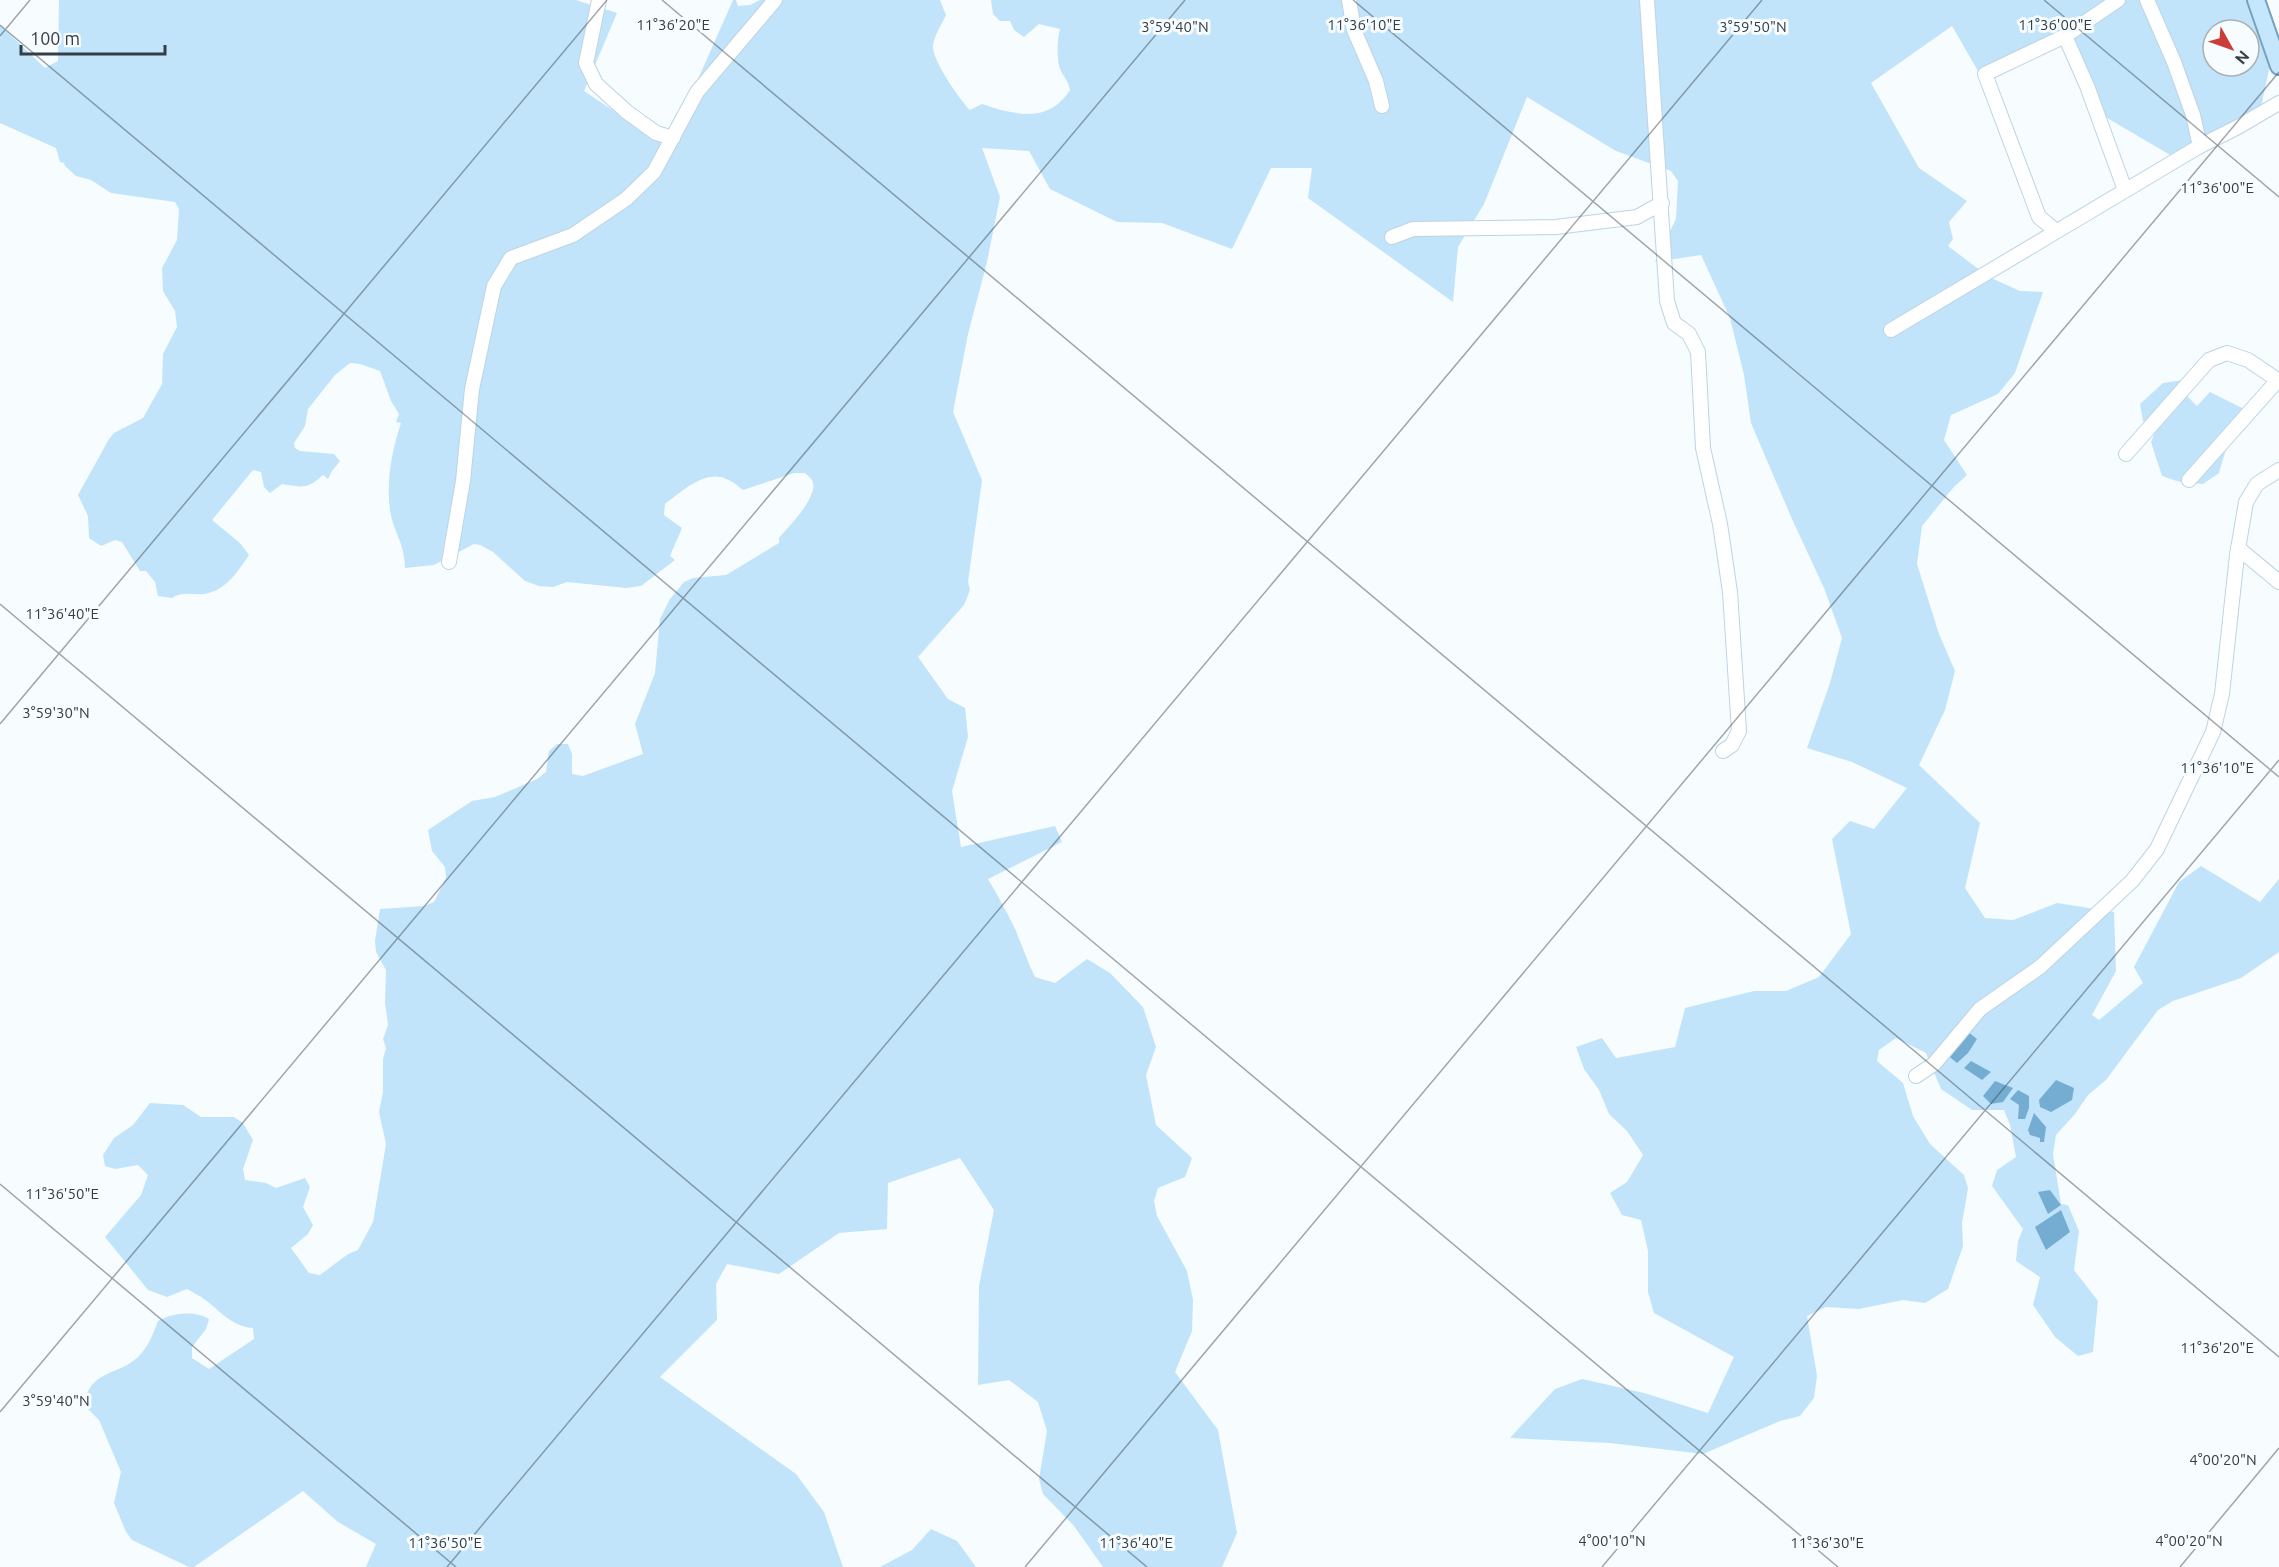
<svg xmlns="http://www.w3.org/2000/svg" width="2279" height="1567" viewBox="0 0 2279 1567" font-family="Ubuntu,sans-serif">
	<style>
		.green { fill: #c1e4fb; fill-rule: evenodd }
		.water { fill: #74add1 }
		.lines { fill: none; stroke-linecap: round; stroke-linejoin: round }
		.minor-casing { stroke: #bdd4e2; stroke-width: 16 }
		.major-casing { stroke: #78a1bc; stroke-width: 20 }
		.minor { stroke: #fff; stroke-width: 14 }
		.major { stroke: #c4e7fd; stroke-width: 16 }
		.ticks { fill: none; stroke: #353e44; stroke-width: 1.5; stroke-opacity: 0.45 }
		.ticks-label { font-size: 15px; text-anchor: middle; fill: #353e44; stroke: #f7fcff; stroke-width: 6; stroke-linejoin: round; paint-order: stroke }
	</style>
	<rect width="100%" height="100%" fill="#f7fcff"/>
	<g class="green">
		<path d="M59,0H576L617,13L584,91L668,147L733,0H736L738,6L750,5L760,0H940L946,15C942,24 934,36 933,45C931,59 960,100 970,110L982,104C1015,115 1048,124 1070,90C1068,81 1066,80 1062,73C1056,64 1057,39 1060,29L1039,24L1024,37L1014,30L1010,21H1000L993,14L991,0H2256L2273,51L2261,107L2177,159L2102,115L2065,37L2021,52L1978,71L1952,26L1871,83L1919,168L1967,201L1949,222L1953,239L1948,246L1989,277L2020,291L2043,292L2015,373L1998,394L1951,415L1944,440L1967,475L1953,488L1922,526L1917,564L1939,634L1955,671L1945,710L1919,765L1980,823L1965,888L1985,918L2013,920L2057,903L2114,912L2116,971L2092,1015L2099,1020L2143,983L2134,967L2179,882L2201,866L2260,902L2279,879V952L2241,978L2173,1001L2158,1010L2106,1080L2088,1095L2075,1114L2056,1135L2053,1154L2061,1204L2068,1205L2079,1231L2074,1270L2098,1301L2093,1352L2078,1356L2055,1337L2033,1305L2040,1277L2016,1261L2018,1241L2023,1229L1992,1186L1997,1170L2016,1157L2010,1125L2004,1110H1972L1941,1089L1926,1053L1896,1038L1879,1050L1877,1061L1903,1083L1913,1116L1930,1144L1964,1175L1968,1188L1962,1223L1963,1246L1948,1289L1925,1303L1903,1300L1859,1309L1826,1307L1807,1316L1817,1376L1814,1398L1800,1416L1780,1421L1703,1454L1610,1443L1510,1438L1555,1389L1582,1379L1644,1393L1708,1413L1734,1357L1654,1313L1648,1292V1251L1641,1220L1622,1215L1610,1193L1627,1182L1643,1155L1627,1131L1609,1114L1599,1090L1584,1069L1576,1047L1602,1038L1616,1058L1675,1047L1685,1008L1754,991H1786L1819,977L1851,934L1832,839L1850,821L1874,829L1907,788L1852,762L1807,748L1830,683L1842,638L1824,588L1792,519L1751,423L1744,375L1730,318L1701,255L1655,262L1676,219L1678,181L1671,171L1616,151L1527,97L1484,204L1458,247L1453,302L1308,198L1312,168H1271L1232,249L1162,223L1117,222L1050,189L1029,151L982,148L1000,197L987,262L968,334L953,412L982,480L968,582L970,590L964,605L918,657L948,699L965,708L968,737L952,791L961,847L1055,826L1062,842L988,879C998,896 1007,912 1015,929C1022,945 1027,961 1035,977L1055,983L1087,959L1110,973L1143,1007L1156,1047L1146,1075L1156,1125L1192,1158L1185,1177L1158,1188L1154,1201L1157,1216L1187,1271L1193,1300L1192,1331L1175,1372L1218,1430L1237,1533L1222,1567H1103L1074,1526L1043,1494L1039,1479L1047,1431L1038,1402L1009,1380L978,1385L979,1286L994,1210L960,1158L888,1183L887,1229L839,1233L779,1274L727,1264L716,1284L717,1320L660,1377L796,1474L824,1512L843,1567H366L376,1544L338,1522L303,1491L194,1567H189L132,1540L126,1532L114,1503L121,1472L99,1420L84,1405C89,1370 117,1376 137,1358C148,1348 153,1334 158,1321C172,1313 195,1310 209,1319L206,1329L192,1347V1358L209,1369L254,1339L253,1328C230,1326 221,1311 204,1299C199,1295 192,1292 187,1289L167,1297L148,1290L105,1237L141,1195L148,1175L138,1165L115,1169L105,1166L103,1155L114,1138L133,1125L150,1103L183,1105L201,1117H234L243,1123L253,1140L243,1169L245,1180L266,1183L276,1188L305,1178L310,1187L303,1207L313,1225L308,1234L291,1248L309,1273L320,1275L348,1254L358,1250L373,1222L386,1144L379,1112L383,1092V1059L386,1048L383,1039L388,1025L385,1003L386,970L376,952L375,941L380,909L424,906L434,902L446,878L445,867L432,851L428,830L472,801L495,797L537,779L546,772L549,751L557,744H568L572,754V774L583,776L643,754L635,724L655,673L660,619L670,599L684,582L693,578L726,575L779,543V538C789,526 820,496 812,480C810,477 807,475 805,473H794L743,490C738,486 732,481 726,479C705,469 680,493 665,504L664,515L682,528L670,556L675,560L641,586L626,588L567,582L553,587L539,586L525,581L493,552L480,545L474,544L434,565L405,568C405,544 393,531 390,510C386,481 392,450 401,423L396,422L399,414L391,401L380,371L360,364L350,363L335,375L308,409L305,426L294,443L295,448L300,451L334,454L340,461L332,471L328,479L323,475C307,490 302,487 282,484L270,493L264,487L261,472L253,470L212,520L240,543L249,555C238,571 226,591 204,594C193,595 182,591 172,598L158,596L155,582L146,571H140L122,542L115,540L101,546L89,538L88,516L78,495L109,439L114,433L143,418L162,384L163,354L177,327L175,311L163,291L162,268L177,240L179,209L175,202L111,193L91,180L76,176L65,166L64,163L60,162L56,148L0,123V25L45,68L58,61ZM2213,30H2249V66H2213Z"/>
		<polygon points="2190,379 2188,397 2197,406 2210,392 2248,411 2229,439 2219,473 2203,484 2180,482 2162,476 2151,442 2157,428 2143,421 2140,404 2163,383"/>
		<polygon points="931,1529 957,1541 976,1567 880,1567 912,1550"/>
	</g>
	<g class="water">
		<polygon points="1967,1031 1977,1039 1968,1053 1957,1063 1946,1054 1960,1045 1961,1035"/>
		<polygon points="1971,1061 1991,1072 1982,1080 1964,1068"/>
		<polygon points="2056,1080 2074,1088 2072,1100 2051,1112 2040,1107 2039,1100"/>
		<polygon points="1995,1081 2013,1088 2003,1102 1991,1104 1983,1096"/>
		<polygon points="2018,1090 2029,1096 2029,1108 2025,1119 2018,1119 2019,1105 2010,1099"/>
		<polygon points="2034,1113 2046,1127 2044,1142 2040,1142 2040,1138 2030,1135 2028,1130"/>
		<polygon points="2050,1190 2061,1205 2048,1214 2038,1192"/>
		<polygon points="2061,1210 2070,1232 2046,1250 2035,1227"/>
	</g>
	<g class="lines">
		<defs>
			<g id="minor">
				<polyline points="599,0 586,63 596,84 627,112 656,133 673,138"/>
				<polyline points="1349,0 1354,30 1376,81 1382,106"/>
				<polyline points="1647,0 1667,301 1674,323 1689,334 1698,352 1703,448 1720,524 1730,592 1739,731 1732,745 1723,751"/>
				<polyline points="2147,0 2174,62 2193,115 2200,146"/>
				<polyline points="2065,36 2087,86 2125,190"/>
				<polyline points="2056,231 2039,217 1985,74 2065,36 2118,0"/>
				<polyline points="1392,237 1413,229 1556,227 1637,217 1662,203"/>
				<polyline points="1891,330 2200,146 2238,127 2279,103"/>
				<polyline points="2126,454 2209,360 2227,353 2248,360 2279,381"/>
				<polyline points="2189,480 2278,380"/>
				<polyline points="2238,548 2279,582"/>
				<polyline points="449,562 463,481 472,389 494,286 511,258 573,235 626,199 654,172 697,92 775,0"/>
				<polyline points="1916,1076 1934,1064 1980,1009 2040,967 2132,881 2157,849 2213,732 2222,694 2237,555 2246,502 2257,484 2279,470"/>
			</g>
			<polyline id="major" points="2256,0 2279,66"/>
		</defs>
		<use href="#minor" class="minor-casing"/>
		<use href="#major" class="major-casing"/>
		<use href="#minor" class="minor"/>
		<use href="#major" class="major"/>
	</g>
	<path class="ticks" d="M662,0L2279,1357M1353,0L2279,777M2044,0L2279,197M0,25L1838,1567M0,36L30,0M0,604L1147,1567M0,724L607,0M0,1184L456,1567M0,1412L1185,0M447,1567L1762,0M1025,1567L2279,72M1602,1567L2279,760M2180,1567L2279,1448"/>
	<g class="ticks-label">
		<text x="673" y="30">11°36'20"E</text>
		<text x="1364" y="30">11°36'10"E</text>
		<text x="2055" y="30">11°36'00"E</text>
		<text x="1175" y="32">3°59'40"N</text>
		<text x="1753" y="32">3°59'50"N</text>
		<text x="2217" y="193">11°36'00"E</text>
		<text x="62" y="619">11°36'40"E</text>
		<text x="56" y="718">3°59'30"N</text>
		<text x="2217" y="773">11°36'10"E</text>
		<text x="62" y="1199">11°36'50"E</text>
		<text x="2217" y="1353">11°36'20"E</text>
		<text x="56" y="1406">3°59'40"N</text>
		<text x="2223" y="1465">4°00'20"N</text>
		<text x="1612" y="1546">4°00'10"N</text>
		<text x="2189" y="1546">4°00'20"N</text>
		<text x="445" y="1548">11°36'50"E</text>
		<text x="1136" y="1548">11°36'40"E</text>
		<text x="1827" y="1548">11°36'30"E</text>
	</g>
	<g transform="translate(2231 48) rotate(130)"><circle r="28" fill="#f7fcff" stroke="#a9b0b4" stroke-width="1.5"/>
	<path d="M0-4.5L10 22L0 15L-10 22Z" fill="#cb3d39"/>
	<text y="-9" font-size="16" font-weight="bold" text-anchor="middle" fill="#353e44">N</text>
	</g>
	<path d="M21 45v9h144v-9" fill="none" stroke="#353e44" stroke-width="3"/>
	<text x="30" y="45" font-size="18" fill="#353e44" stroke="#f7fcff" stroke-width="4.5" paint-order="stroke">100 m</text>
</svg>
